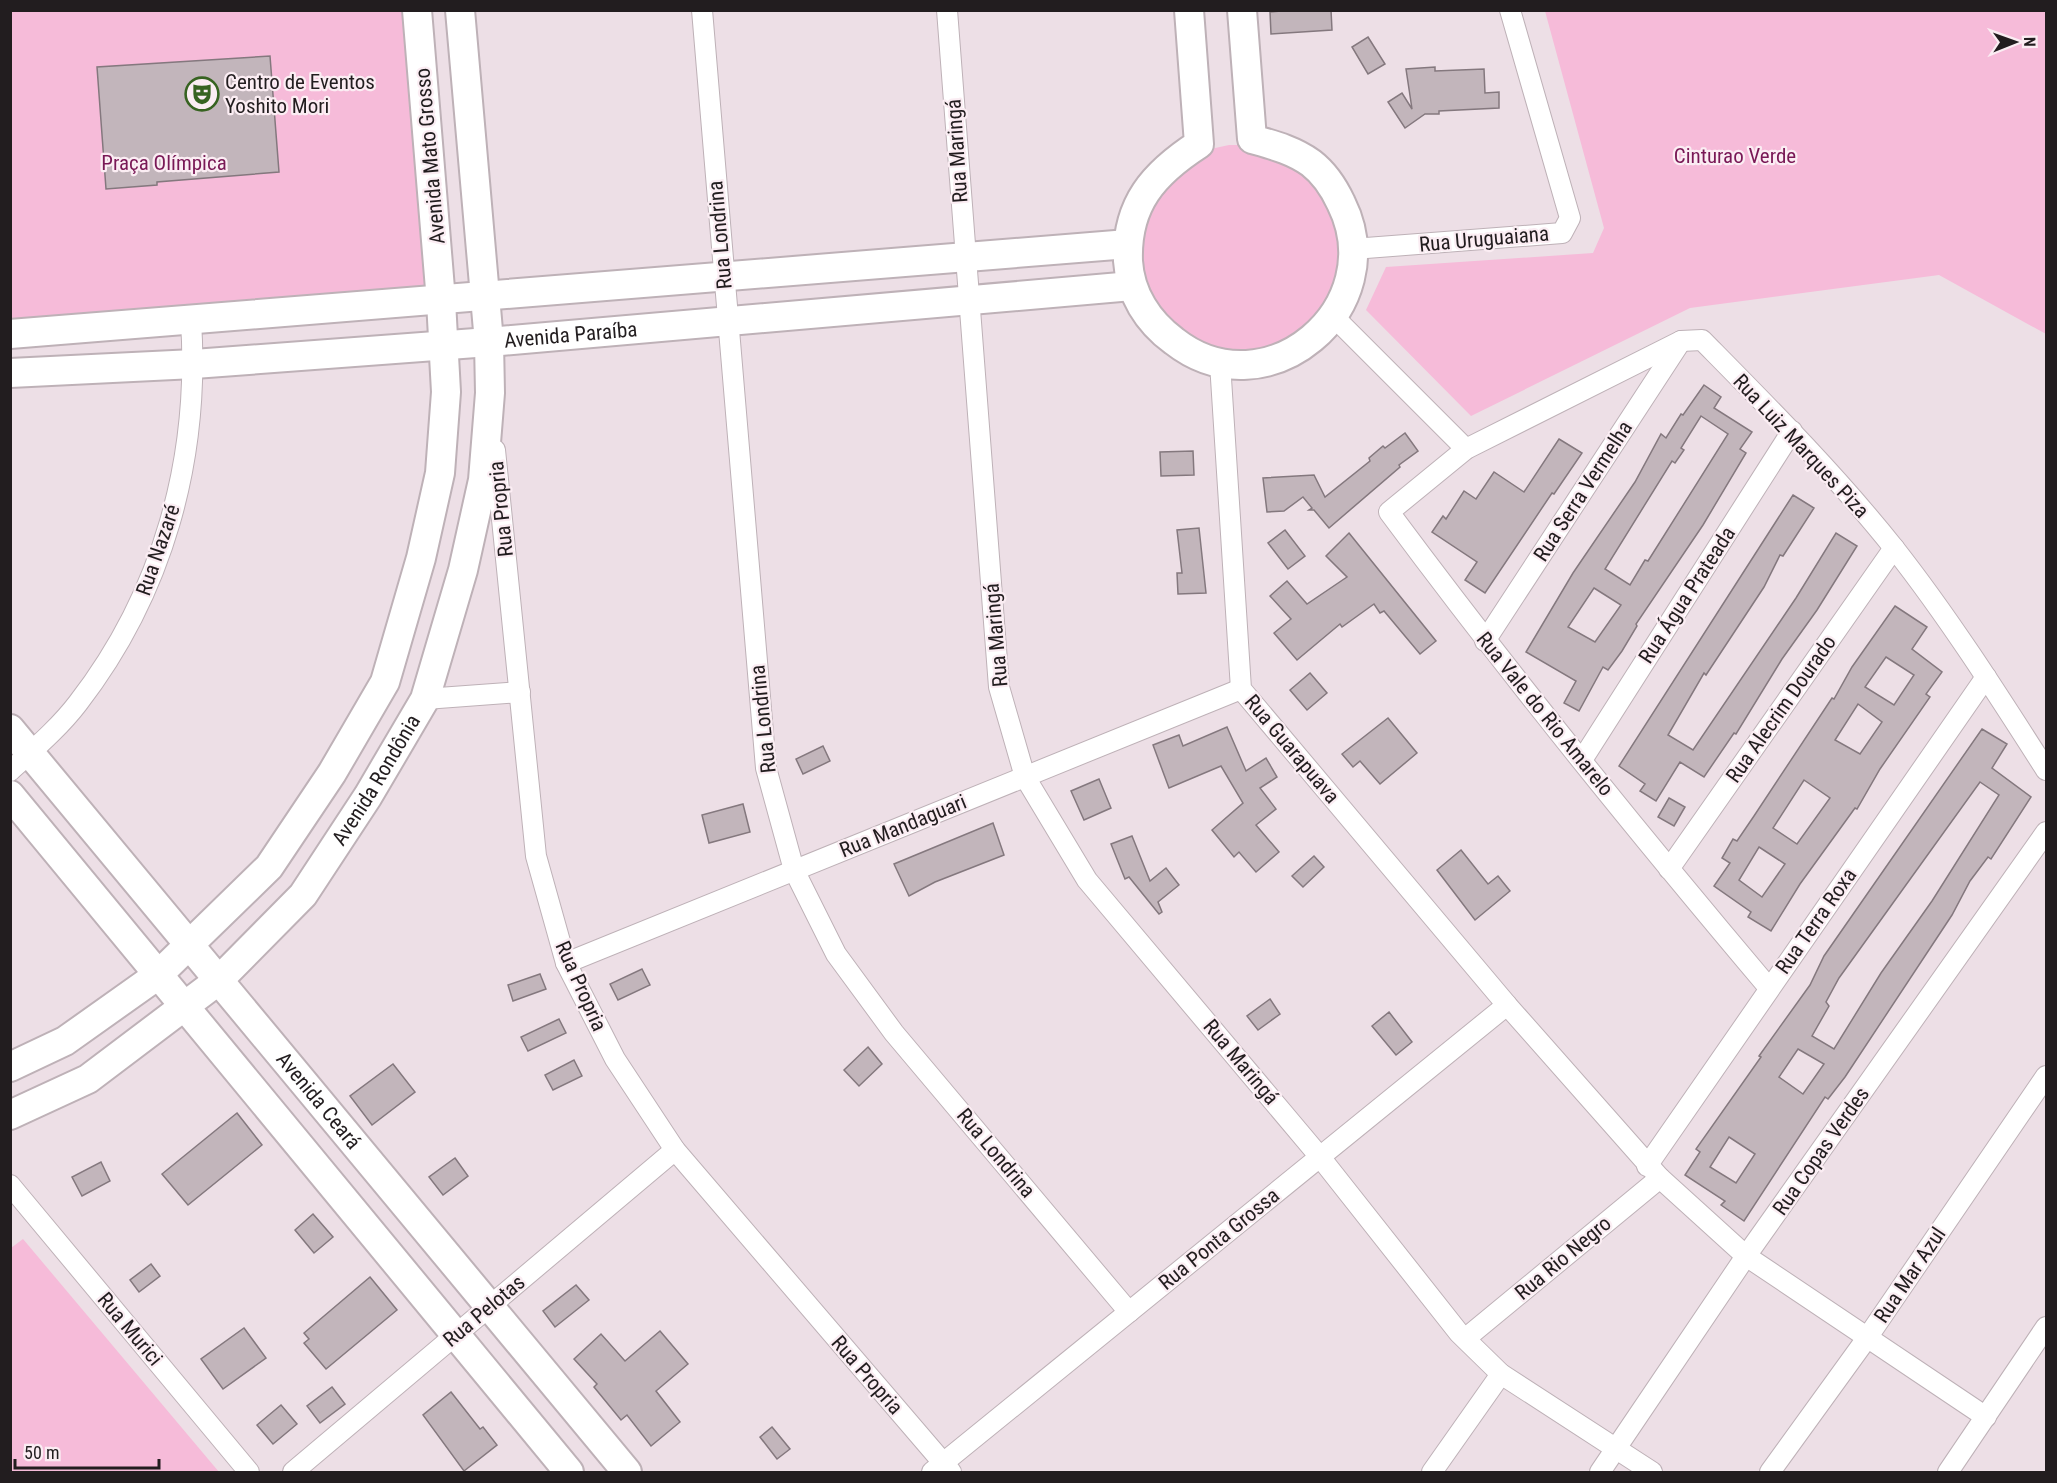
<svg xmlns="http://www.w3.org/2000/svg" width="2057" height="1483" viewBox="0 0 2057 1483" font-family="'Roboto Condensed',sans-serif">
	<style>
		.green { fill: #f6bbd9 }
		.building { fill: #c2b5bb; stroke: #84787e; stroke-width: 1.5; fill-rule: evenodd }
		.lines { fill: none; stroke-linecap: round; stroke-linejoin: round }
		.street-casing { stroke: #beb1b7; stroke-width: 22 }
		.secondary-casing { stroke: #beb1b7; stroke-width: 32 }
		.street { stroke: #fff; stroke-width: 20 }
		.secondary { stroke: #fff; stroke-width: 28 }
		.labels { text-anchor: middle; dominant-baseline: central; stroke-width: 4.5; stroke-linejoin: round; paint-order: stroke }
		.poi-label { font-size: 21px; fill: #221d1f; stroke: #fbedf3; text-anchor: start }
		.street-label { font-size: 21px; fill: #221d1f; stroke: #fbedf3 }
		.park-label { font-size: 21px; fill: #791856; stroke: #fbedf3 }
	</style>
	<rect width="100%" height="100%" fill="#eddfe6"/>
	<g class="green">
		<polygon points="10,11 412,11 435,289 11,327"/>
		<polygon points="1545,11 2046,11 2046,334 1939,275 1690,308 1471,416 1366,310 1386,267 1593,253 1604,228"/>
		<polygon points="1229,145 1252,145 1297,160 1346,233 1332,310 1270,356 1193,349 1138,284 1140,214 1206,150"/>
		<polygon points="23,1239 219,1472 11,1472 11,1248"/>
	</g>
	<g class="building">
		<polygon points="1292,10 1331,10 1332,30 1271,34 1270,12"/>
		<polygon points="1368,37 1385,64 1368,74 1352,47"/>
		<polygon points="270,56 279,172 157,182 157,185 106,189 97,67"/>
		<polygon points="1435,67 1435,71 1484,69 1485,93 1499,92 1499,108 1439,111 1439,114 1425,114 1405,128 1388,102 1402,93 1412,109 1406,69"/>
		<path d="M1704,385L1721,397L1714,408L1752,432L1740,449L1746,453L1703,525L1636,624L1637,626L1622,651L1608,670L1603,667L1579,711L1564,703L1576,681L1526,652L1573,573L1635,482L1661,434L1666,438L1681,414L1683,415ZM1701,416L1728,434L1648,561L1645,560L1630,585L1605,569L1672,461L1675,463L1684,450L1681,448ZM1594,588L1621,605L1595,642L1568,627Z"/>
		<polygon points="1405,433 1418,451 1399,465 1400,467 1329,528 1314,510 1309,510 1312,508 1303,497 1284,511 1267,512 1263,478 1314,475 1325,497 1370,461 1369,458 1383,446 1385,448"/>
		<polygon points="1559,439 1582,453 1554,494 1552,493 1485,593 1465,580 1477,562 1432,532 1443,516 1446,519 1464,491 1476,499 1494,472 1524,492"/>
		<polygon points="1193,451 1194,475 1161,476 1160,452"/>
		<polygon points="1793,495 1814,508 1783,556 1780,555 1764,587 1706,675 1704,673 1668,735 1693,750 1796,598 1836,533 1857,546 1817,610 1782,659 1736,734 1734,733 1704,777 1680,762 1656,801 1640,791 1645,784 1619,766"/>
		<polygon points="1199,528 1206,593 1178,594 1177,573 1182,573 1177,530"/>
		<polygon points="1285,530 1305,556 1288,569 1268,543"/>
		<polygon points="1349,533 1436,641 1420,654 1384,611 1380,613 1374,604 1342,627 1340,624 1297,660 1274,633 1291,619 1270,596 1287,581 1307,604 1347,577 1326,556"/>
		<path d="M1895,606L1927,627L1912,649L1942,672L1926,694L1930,697L1880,769L1857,809L1855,808L1800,884L1771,931L1748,917L1751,912L1714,886L1730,863L1722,858L1733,839L1737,841L1754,816L1832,698L1834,699L1852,667ZM1886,657L1914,675L1894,705L1865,687ZM1858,704L1882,722L1860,754L1835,740ZM1804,780L1830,798L1797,844L1773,828ZM1759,847L1785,864L1762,897L1739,880Z"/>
		<polygon points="1310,673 1327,693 1307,710 1290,690"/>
		<polygon points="1388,718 1417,753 1380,784 1360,761 1353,767 1342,754"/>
		<polygon points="1227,727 1246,771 1266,758 1277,777 1260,788 1276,809 1256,825 1279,852 1256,872 1239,852 1234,857 1212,830 1243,803 1221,766 1169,788 1153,745 1179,735 1183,746"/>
		<path d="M1982,729L2007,744L1992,768L2031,797L1991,859L1988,857L1970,881L1952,915L1845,1077L1828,1099L1825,1097L1744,1221L1721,1205L1725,1201L1685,1175L1700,1152L1696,1149L1761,1057L1759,1056L1810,985L1824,956ZM1980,782L1999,795L1932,901L1881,973L1834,1049L1812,1036L1829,1006L1826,1002L1839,978ZM1798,1049L1824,1064L1803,1094L1779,1077ZM1729,1137L1755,1154L1736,1183L1710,1167Z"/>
		<polygon points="823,746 830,761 803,774 796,759"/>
		<polygon points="1099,779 1111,808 1084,820 1071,791"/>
		<polygon points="1669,798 1685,807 1674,826 1658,817"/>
		<polygon points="743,804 750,832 709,843 702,815"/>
		<polygon points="993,823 1004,855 935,882 909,896 894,864"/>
		<polygon points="1132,836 1150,881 1166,868 1179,885 1158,902 1162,912 1159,914 1129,877 1125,879 1111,844"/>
		<polygon points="1461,850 1488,884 1498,876 1510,891 1475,920 1437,870"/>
		<polygon points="1314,856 1324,867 1303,887 1292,876"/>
		<polygon points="642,969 650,985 618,1000 610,984"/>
		<polygon points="540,974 546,989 513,1001 508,985"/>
		<polygon points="1270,999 1280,1014 1258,1030 1247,1016"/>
		<polygon points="1389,1012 1412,1042 1396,1055 1372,1026"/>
		<polygon points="559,1019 566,1033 528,1051 521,1037"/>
		<polygon points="868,1047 882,1064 859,1086 844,1070"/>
		<polygon points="574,1060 582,1076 553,1090 545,1075"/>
		<polygon points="393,1064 415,1092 372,1125 350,1096"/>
		<polygon points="237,1113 262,1145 188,1205 162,1174"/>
		<polygon points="455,1158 468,1176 443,1195 429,1177"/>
		<polygon points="101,1162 110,1181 82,1196 72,1177"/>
		<polygon points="313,1214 333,1237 314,1253 295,1230"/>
		<polygon points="151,1264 160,1276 139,1292 130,1280"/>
		<polygon points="370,1277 397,1310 326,1369 304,1343 309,1339 304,1333"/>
		<polygon points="576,1285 589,1300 555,1327 543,1311"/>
		<polygon points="244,1328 266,1358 223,1389 201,1359"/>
		<polygon points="660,1331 688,1364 656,1391 680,1422 651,1446 627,1415 621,1420 594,1387 597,1384 574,1359 601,1334 625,1361"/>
		<polygon points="332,1387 345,1404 320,1423 307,1406"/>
		<polygon points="451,1392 480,1429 483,1427 497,1445 464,1471 423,1415"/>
		<polygon points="281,1405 297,1424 273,1444 257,1425"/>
		<polygon points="772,1427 790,1449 777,1459 760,1437"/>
	</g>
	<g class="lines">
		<defs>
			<g id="street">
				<polyline points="702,10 766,768 794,870 836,954 894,1033 1129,1312"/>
				<polyline points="947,10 999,687 1025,777 1087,880 1320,1157 1459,1333 1501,1374 1652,1472"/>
				<polyline points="1353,249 1562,233 1570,218 1510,10"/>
				<polyline points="1333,316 1466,449"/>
				<polyline points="1220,363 1241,689 1507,1005 1660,1178 1746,1256 1986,1417"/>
				<polyline points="495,450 536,856 566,963 615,1059 675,1150 951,1472"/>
				<polyline points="1485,641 1681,341"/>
				<polyline points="425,699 520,692"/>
				<polyline points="1582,760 1792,431"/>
				<path d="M10,771C33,750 59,728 78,703C163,593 200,459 191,321"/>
				<polyline points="1669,869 1894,548"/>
				<polyline points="566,963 1241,689"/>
				<path d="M1769,988C1638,833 1510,675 1389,512L1466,449L1681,341L1702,340C1768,407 1835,474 1894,548C1949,618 1998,695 2046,770"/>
				<polyline points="1647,1166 1986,677"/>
				<polyline points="10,1185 249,1472"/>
				<polyline points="1466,1338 1660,1178"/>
				<polyline points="293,1472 675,1150"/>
				<polyline points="932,1472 1507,1005"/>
				<polyline points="1432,1472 1501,1374"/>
				<polyline points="1600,1472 1746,1256 2046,832"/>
				<polyline points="1770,1472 1867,1338 2046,1076"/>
				<polyline points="1948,1472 2046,1327"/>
			</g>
			<g id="secondary">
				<path d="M1189,10L1199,144C1154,173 1126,204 1128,261C1130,294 1148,322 1174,341C1267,414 1393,307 1341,203C1334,188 1324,173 1311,163C1293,150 1273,145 1252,139L1242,10"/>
				<polyline points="10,334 1128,244"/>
				<path id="s1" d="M10,373L194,364L489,342L1132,286"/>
				<path id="s2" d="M10,729L627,1472"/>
				<polyline points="10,795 569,1472"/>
				<polyline points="10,1067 65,1041 158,975 269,867 332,773 385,682 421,558 440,473 446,392 441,301 417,10"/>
				<path id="s3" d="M10,1115L88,1079L219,980L303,895L368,796L425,699L463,570L483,480L490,393L489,342L460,10"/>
			</g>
		</defs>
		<use href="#street" class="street-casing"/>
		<use href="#secondary" class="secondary-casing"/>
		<use href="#street" class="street"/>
		<use href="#secondary" class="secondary"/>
	</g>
	<defs>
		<symbol id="theatre-ring" viewBox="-11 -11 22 22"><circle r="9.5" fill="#fbedf3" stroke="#376321" stroke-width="1.5"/><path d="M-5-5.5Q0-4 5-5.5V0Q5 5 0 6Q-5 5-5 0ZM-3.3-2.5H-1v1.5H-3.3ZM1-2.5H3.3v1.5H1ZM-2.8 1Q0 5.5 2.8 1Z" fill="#376321"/></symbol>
	</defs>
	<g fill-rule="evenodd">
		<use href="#theatre-ring" x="183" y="75" width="38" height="38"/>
	</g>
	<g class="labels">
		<g class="poi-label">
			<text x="225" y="82">Centro de Eventos<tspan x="225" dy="24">Yoshito Mori</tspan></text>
		</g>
		<g class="street-label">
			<text transform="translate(957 151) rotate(-94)">Rua Maringá</text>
			<text transform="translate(430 156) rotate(-95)">Avenida Mato Grosso</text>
			<text transform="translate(720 235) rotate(-95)">Rua Londrina</text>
			<text transform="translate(1484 239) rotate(-5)">Rua Uruguaiana</text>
			<text stroke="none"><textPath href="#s1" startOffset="562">Avenida Paraíba</textPath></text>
			<text transform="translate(1801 446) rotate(47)">Rua Luiz Marques Piza</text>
			<text transform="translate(1583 491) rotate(-57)">Rua Serra Vermelha</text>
			<text transform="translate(501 509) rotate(-96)">Rua Propria</text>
			<text transform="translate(158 550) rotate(-71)">Rua Nazaré</text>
			<text transform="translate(1687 595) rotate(-57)">Rua Água Prateada</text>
			<text transform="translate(996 635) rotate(-95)">Rua Maringá</text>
			<text transform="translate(1781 709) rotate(-55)">Rua Alecrim Dourado</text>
			<text transform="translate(1545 714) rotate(51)">Rua Vale do Rio Amarelo</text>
			<text transform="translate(763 719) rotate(-96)">Rua Londrina</text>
			<text transform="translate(1292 749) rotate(50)">Rua Guarapuava</text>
			<text stroke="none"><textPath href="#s3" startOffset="506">Avenida Rondônia</textPath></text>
			<text transform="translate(903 826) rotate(-22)">Rua Mandaguari</text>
			<text transform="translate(1816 921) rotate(-55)">Rua Terra Roxa</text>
			<text transform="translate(581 986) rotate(66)">Rua Propria</text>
			<text transform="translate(1241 1062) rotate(50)">Rua Maringá</text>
			<text stroke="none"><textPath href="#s2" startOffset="483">Avenida Ceará</textPath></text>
			<text transform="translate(1821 1151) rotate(-55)">Rua Copas Verdes</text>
			<text transform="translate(996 1153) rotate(50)">Rua Londrina</text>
			<text transform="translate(1219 1239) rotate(-39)">Rua Ponta Grossa</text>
			<text transform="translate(1563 1258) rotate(-40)">Rua Rio Negro</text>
			<text transform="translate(1910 1275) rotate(-56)">Rua Mar Azul</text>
			<text transform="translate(484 1311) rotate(-40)">Rua Pelotas</text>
			<text transform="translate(130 1329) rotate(50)">Rua Murici</text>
			<text transform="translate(867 1375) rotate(49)">Rua Propria</text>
		</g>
		<g class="park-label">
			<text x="1735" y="156">Cinturao Verde</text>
			<text x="164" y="163">Praça Olímpica</text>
		</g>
	</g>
	<rect width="2057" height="1483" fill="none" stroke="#221d1f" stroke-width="24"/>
	<g transform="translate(2015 42) rotate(89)" stroke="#fbedf3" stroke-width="4.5" paint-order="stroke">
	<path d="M0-4.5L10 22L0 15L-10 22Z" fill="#221d1f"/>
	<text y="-9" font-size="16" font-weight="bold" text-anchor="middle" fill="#221d1f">N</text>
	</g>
	<path d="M15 1459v9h144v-9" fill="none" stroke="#221d1f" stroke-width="3"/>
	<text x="24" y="1459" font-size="18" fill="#221d1f" stroke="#fbedf3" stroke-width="4.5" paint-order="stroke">50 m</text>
</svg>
